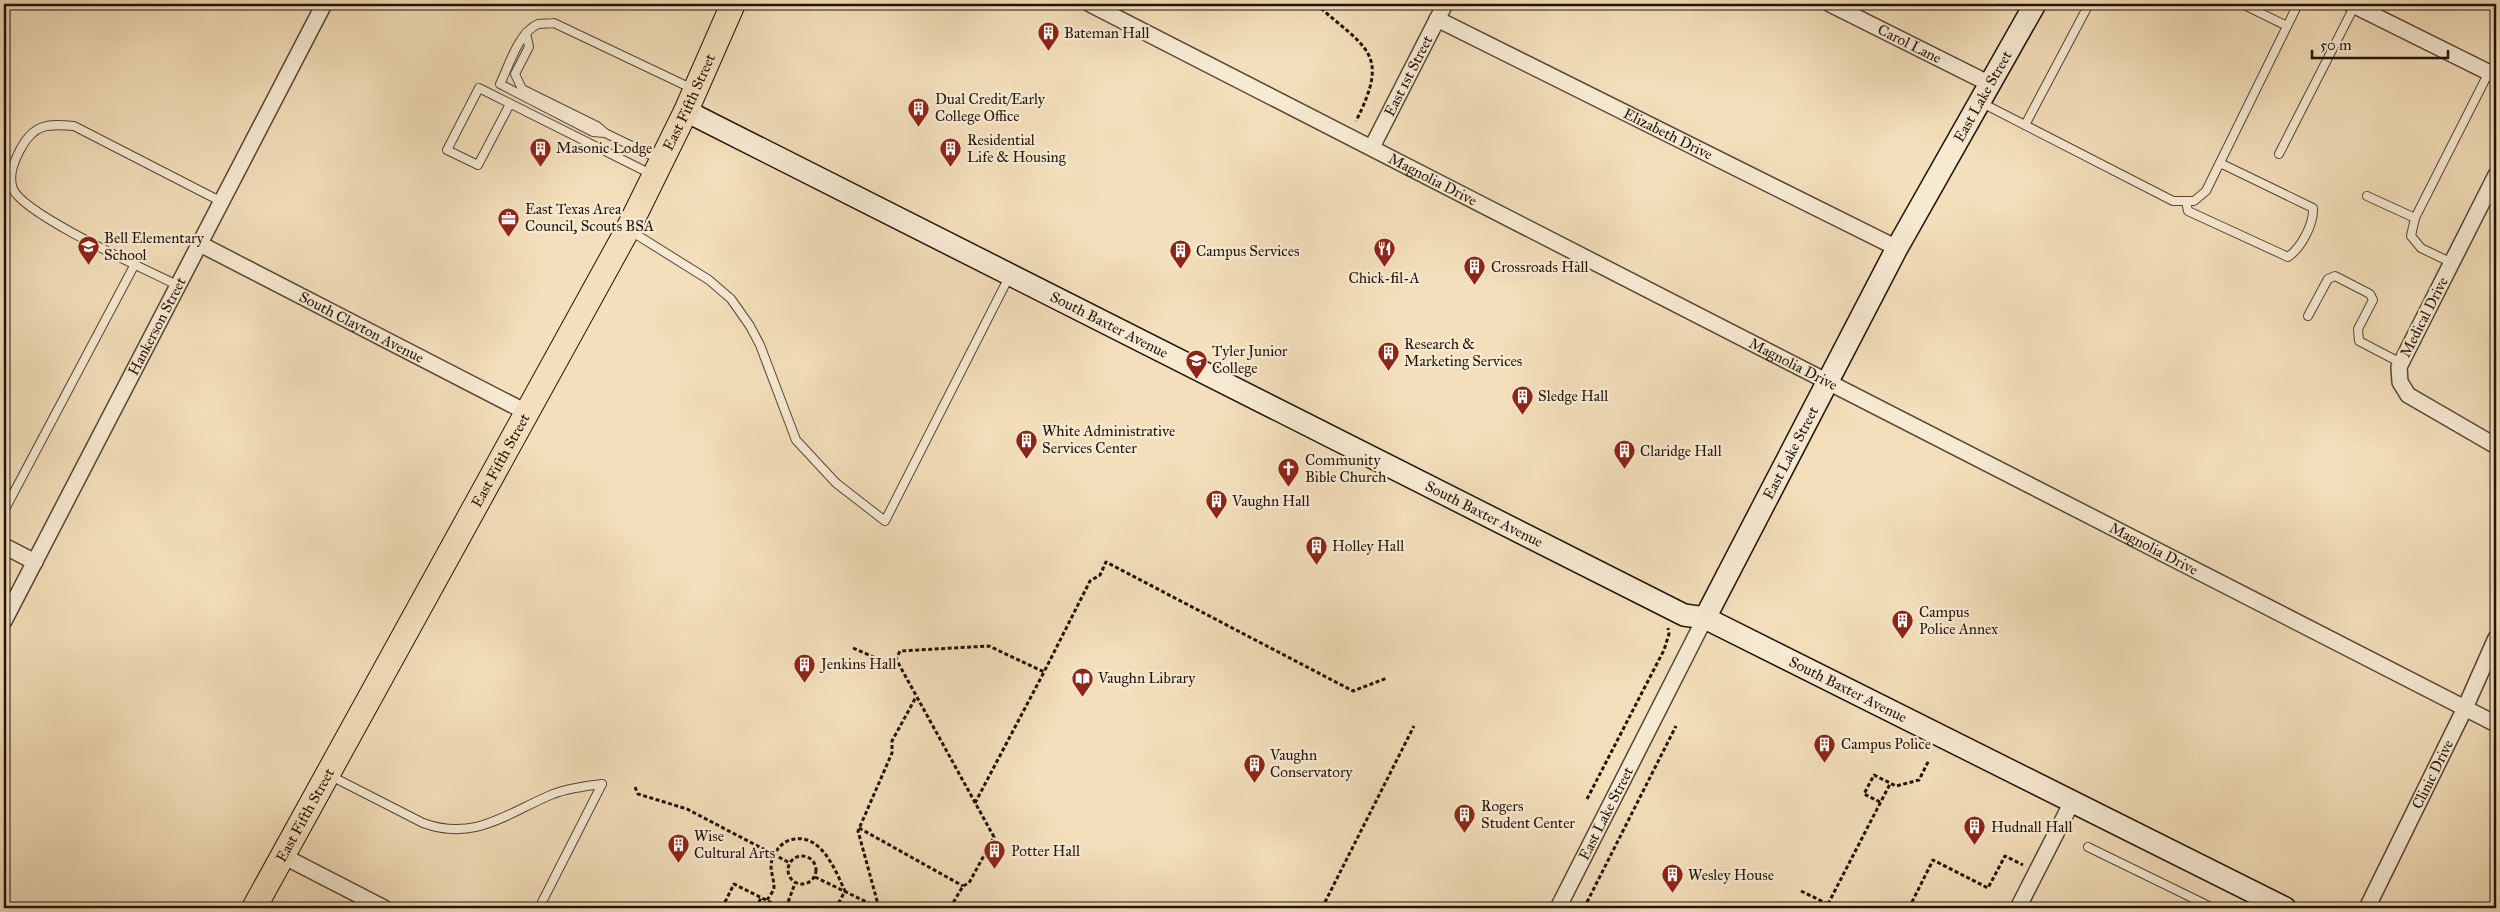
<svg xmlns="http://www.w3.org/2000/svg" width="2500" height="912" viewBox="0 0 2500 912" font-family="'IM FELL Great Primer',serif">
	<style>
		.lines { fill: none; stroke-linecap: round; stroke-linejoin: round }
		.lane-casing { stroke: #564635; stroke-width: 10 }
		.street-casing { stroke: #564635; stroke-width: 18 }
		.secondary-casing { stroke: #221308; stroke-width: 24 }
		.primary-casing { stroke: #221308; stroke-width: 26 }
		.path { stroke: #221308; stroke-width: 3; stroke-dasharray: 4 2.5; stroke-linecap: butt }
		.lane { stroke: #f7ead3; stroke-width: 8 }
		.street { stroke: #f7ead3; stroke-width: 15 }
		.secondary { stroke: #f7ead3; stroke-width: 21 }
		.primary { stroke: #f3dfbb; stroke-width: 24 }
		.labels { text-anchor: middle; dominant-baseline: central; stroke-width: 4.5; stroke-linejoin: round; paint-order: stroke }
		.poi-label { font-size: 15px; fill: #221308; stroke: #f7ead3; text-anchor: start }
		.street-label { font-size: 15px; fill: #221308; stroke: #f7ead3 }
	</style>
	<rect width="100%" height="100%" fill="#f3dfbb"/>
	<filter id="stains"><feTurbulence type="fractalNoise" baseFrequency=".004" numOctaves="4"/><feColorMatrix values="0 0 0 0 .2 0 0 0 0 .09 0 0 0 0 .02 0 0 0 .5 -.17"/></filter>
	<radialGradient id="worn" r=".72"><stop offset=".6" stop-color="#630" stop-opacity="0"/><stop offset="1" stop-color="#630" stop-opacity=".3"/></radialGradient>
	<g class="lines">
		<defs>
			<g id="lane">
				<polyline points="2242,4 2287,26"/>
				<polyline points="526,33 529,47 515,74 522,89 597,126 604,132"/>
				<polyline points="1982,103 2173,201 2194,201 2206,191 2298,4"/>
				<polyline points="510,104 478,165 447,150 479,88 651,174"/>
				<polyline points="2025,125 2089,4"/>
				<polyline points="2279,154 2355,5"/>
				<path d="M659,159L605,133L593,132L500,84C509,66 518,33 538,24C543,23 550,24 554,23L693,89"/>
				<polyline points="2367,196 2415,218 2489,72"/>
				<path d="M2186,201L2188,211L2288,257C2301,248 2314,224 2313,208L2220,163"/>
				<polyline points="2415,218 2411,236 2421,248 2452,263"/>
				<polyline points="629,230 709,280 731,299 750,326 760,345 796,440 836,483 885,521 1010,275"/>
				<path d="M177,285C147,270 24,215 13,189C8,175 14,162 20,150C34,123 48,124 74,126L220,201"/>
				<polyline points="2308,316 2328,279 2335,276 2370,294 2373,300 2358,329 2359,341 2401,363"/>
				<polyline points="4,511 135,264"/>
				<path d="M329,775L423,823C475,842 507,813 553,794C569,788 585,786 602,784"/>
				<polyline points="2088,847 2213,908"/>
				<polyline points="539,908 602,784"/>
			</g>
			<g id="street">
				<path id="s1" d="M1090,4L2496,724"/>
				<path id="s2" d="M1830,4L1990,84"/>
				<polyline points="2351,4 2496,76"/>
				<path id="s3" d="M1437,19L1897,248"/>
				<path id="s4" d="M1372,147L1445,4"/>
				<polyline points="2496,175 2399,367 2400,382 2408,395 2496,446"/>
				<path id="s5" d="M198,243L526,412"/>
				<polyline points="4,546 35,562"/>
				<path id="s6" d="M4,621L324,4"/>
				<polyline points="283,856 384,908"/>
				<path id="s7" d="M1558,908L1705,618"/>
				<polyline points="2018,908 2072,802"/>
				<path id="s8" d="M2367,908L2465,708L2496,638"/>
			</g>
			<g id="secondary">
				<path id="s9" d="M686,111L1684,615L1705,618L2285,908"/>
				<path id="s10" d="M1705,618L1897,248L2035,4"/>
			</g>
			<g id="primary">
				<path id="s11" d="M254,908L628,229L686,111L733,4"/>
			</g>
		</defs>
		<use href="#lane" class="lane-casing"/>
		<use href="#street" class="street-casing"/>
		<use href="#secondary" class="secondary-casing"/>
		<use href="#primary" class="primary-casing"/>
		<g class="path">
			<path d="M1316,4C1366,49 1391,52 1356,121"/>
			<polyline points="853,648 885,662 896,659"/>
			<polyline points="635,787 638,794 687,809 790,863"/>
			<polyline points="1587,799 1664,650 1669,634 1668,628"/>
			<polyline points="1880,802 1864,794 1874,775 1896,786 1919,780 1929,760"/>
			<polyline points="975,803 1044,672"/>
			<polyline points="859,828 963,886"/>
			<circle cx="802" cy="870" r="14"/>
			<polyline points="815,877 879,908"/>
			<polyline points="1801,891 1836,908"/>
			<path d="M767,900C769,897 774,891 774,887C774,877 769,870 772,860C775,851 781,843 790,840C821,831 835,870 845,891L836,908"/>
			<polyline points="1828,904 1890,784"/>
			<polyline points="722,908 734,884 782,908"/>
			<polyline points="756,908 761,898"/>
			<polyline points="786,908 795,883"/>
			<polyline points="879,908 858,831 892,753 892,741 916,697"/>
			<polyline points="950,908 963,886 969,883 994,837 896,659 900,651 989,646 1044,672 1090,581 1100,575 1106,562 1353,691 1387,678"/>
			<polyline points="1322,908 1414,726"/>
			<polyline points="1584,908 1676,726"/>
			<polyline points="1909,908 1933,860 1988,888 2005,856 2023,865"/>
		</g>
		<use href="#lane" class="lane"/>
		<use href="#street" class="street"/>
		<use href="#secondary" class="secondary"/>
		<use href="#primary" class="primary"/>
	</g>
	<defs>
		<symbol id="building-pin" viewBox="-11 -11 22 30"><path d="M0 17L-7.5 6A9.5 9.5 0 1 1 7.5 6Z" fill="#8f2418" stroke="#f7ead3"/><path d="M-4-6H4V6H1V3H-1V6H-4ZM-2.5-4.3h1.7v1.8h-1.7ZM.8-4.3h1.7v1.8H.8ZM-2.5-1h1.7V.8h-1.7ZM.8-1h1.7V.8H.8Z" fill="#fff"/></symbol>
		<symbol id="office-pin" viewBox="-11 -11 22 30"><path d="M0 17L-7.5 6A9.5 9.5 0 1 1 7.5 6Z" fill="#8f2418" stroke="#f7ead3"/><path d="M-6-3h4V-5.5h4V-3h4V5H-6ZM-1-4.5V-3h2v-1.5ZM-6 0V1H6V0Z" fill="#fff"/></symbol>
		<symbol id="school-pin" viewBox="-11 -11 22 30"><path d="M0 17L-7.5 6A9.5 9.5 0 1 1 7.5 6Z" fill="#8f2418" stroke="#f7ead3"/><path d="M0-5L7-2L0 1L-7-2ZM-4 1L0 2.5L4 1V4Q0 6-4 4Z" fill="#fff"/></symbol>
		<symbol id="restaurant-pin" viewBox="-11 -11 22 30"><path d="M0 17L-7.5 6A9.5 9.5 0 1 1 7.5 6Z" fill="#8f2418" stroke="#f7ead3"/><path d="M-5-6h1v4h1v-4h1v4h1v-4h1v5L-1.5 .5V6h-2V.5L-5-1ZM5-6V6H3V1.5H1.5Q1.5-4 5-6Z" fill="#fff"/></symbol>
		<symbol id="university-pin" viewBox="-11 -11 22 30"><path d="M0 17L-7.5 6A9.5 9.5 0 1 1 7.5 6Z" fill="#8f2418" stroke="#f7ead3"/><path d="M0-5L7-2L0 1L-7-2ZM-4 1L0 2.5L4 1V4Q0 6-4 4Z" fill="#fff"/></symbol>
		<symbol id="church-pin" viewBox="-11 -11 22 30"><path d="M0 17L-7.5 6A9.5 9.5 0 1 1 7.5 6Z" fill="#8f2418" stroke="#f7ead3"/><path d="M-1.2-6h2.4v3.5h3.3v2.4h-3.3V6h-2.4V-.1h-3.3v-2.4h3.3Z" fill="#fff"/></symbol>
		<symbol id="library-pin" viewBox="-11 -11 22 30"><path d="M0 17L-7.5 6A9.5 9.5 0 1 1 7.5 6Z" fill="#8f2418" stroke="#f7ead3"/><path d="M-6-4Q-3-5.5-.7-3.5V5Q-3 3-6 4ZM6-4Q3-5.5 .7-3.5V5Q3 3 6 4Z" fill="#fff"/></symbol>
	</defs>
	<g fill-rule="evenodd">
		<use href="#building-pin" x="1036" y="20" width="25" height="34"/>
		<use href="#building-pin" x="906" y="96" width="25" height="34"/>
		<use href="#building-pin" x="528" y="136" width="25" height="34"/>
		<use href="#building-pin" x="938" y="136" width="25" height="34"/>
		<use href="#office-pin" x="496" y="206" width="25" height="34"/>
		<use href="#school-pin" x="76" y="234" width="25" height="34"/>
		<use href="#restaurant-pin" x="1372" y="236" width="25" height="34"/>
		<use href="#building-pin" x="1168" y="238" width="25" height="34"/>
		<use href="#building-pin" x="1462" y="254" width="25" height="34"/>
		<use href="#building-pin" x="1376" y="340" width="25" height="34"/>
		<use href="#university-pin" x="1184" y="348" width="25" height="34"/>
		<use href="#building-pin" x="1510" y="384" width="25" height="34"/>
		<use href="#building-pin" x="1014" y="428" width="25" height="34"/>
		<use href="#building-pin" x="1612" y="438" width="25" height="34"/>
		<use href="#church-pin" x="1276" y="456" width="25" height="34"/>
		<use href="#building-pin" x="1204" y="488" width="25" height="34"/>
		<use href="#building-pin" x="1304" y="534" width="25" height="34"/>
		<use href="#building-pin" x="1890" y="608" width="25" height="34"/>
		<use href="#building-pin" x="792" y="652" width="25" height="34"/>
		<use href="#library-pin" x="1070" y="666" width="25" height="34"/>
		<use href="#building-pin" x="1812" y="732" width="25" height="34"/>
		<use href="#building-pin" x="1242" y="752" width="25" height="34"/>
		<use href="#building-pin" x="1452" y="802" width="25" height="34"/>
		<use href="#building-pin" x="1962" y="814" width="25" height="34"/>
		<use href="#building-pin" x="666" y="832" width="25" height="34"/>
		<use href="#building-pin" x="982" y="838" width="25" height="34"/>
		<use href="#building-pin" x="1660" y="862" width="25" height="34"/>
	</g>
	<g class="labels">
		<g class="poi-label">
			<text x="1064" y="33">Bateman Hall</text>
			<text x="935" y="99">Dual Credit/Early<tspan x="935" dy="17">College Office</tspan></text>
			<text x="967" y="140">Residential<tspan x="967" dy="17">Life &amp; Housing</tspan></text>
			<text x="556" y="148">Masonic Lodge</text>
			<text x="525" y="209">East Texas Area<tspan x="525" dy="17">Council, Scouts BSA</tspan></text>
			<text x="104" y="238">Bell Elementary<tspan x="104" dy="17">School</tspan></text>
			<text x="1196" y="251">Campus Services</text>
			<text x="1491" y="267">Crossroads Hall</text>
			<text x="1384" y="278" text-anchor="middle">Chick-fil-A</text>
			<text x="1404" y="344">Research &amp;<tspan x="1404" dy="17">Marketing Services</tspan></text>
			<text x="1212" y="351">Tyler Junior<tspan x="1212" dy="17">College</tspan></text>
			<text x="1538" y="396">Sledge Hall</text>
			<text x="1042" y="431">White Administrative<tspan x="1042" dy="17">Services Center</tspan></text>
			<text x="1640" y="451">Claridge Hall</text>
			<text x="1305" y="460">Community<tspan x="1305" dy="17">Bible Church</tspan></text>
			<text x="1232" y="501">Vaughn Hall</text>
			<text x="1332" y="546">Holley Hall</text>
			<text x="1919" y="612">Campus<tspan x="1919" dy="17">Police Annex</tspan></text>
			<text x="821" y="664">Jenkins Hall</text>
			<text x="1098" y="678">Vaughn Library</text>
			<text x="1841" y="744">Campus Police</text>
			<text x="1270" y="755">Vaughn<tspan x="1270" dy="17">Conservatory</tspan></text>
			<text x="1481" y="806">Rogers<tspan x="1481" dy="17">Student Center</tspan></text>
			<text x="1991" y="827">Hudnall Hall</text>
			<text x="694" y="836">Wise<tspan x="694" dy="17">Cultural Arts</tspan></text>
			<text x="1011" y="851">Potter Hall</text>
			<text x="1688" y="875">Wesley House</text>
		</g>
		<g class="street-label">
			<text stroke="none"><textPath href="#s2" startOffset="89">Carol Lane</textPath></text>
			<text stroke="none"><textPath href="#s4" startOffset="80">East 1st Street</textPath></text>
			<text stroke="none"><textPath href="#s10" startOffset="591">East Lake Street</textPath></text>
			<text stroke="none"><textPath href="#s11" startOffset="916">East Fifth Street</textPath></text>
			<text stroke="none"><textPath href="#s3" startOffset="258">Elizabeth Drive</textPath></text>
			<text stroke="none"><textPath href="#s1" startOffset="385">Magnolia Drive</textPath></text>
			<text transform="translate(2424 317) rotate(-63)">Medical Drive</text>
			<text stroke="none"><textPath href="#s6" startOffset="332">Hankerson Street</textPath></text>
			<text stroke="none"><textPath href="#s9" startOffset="474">South Baxter Avenue</textPath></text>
			<text stroke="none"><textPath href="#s5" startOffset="184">South Clayton Avenue</textPath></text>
			<text stroke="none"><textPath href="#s1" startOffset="790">Magnolia Drive</textPath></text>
			<text stroke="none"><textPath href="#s10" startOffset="186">East Lake Street</textPath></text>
			<text stroke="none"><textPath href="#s11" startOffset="511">East Fifth Street</textPath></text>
			<text stroke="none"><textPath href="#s9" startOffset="894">South Baxter Avenue</textPath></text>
			<text stroke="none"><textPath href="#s1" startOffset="1195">Magnolia Drive</textPath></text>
			<text stroke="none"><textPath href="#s9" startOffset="1299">South Baxter Avenue</textPath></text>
			<text stroke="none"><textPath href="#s8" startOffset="149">Clinic Drive</textPath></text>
			<text stroke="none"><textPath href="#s7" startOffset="106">East Lake Street</textPath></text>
			<text stroke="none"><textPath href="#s11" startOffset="106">East Fifth Street</textPath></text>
		</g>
	</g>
	<rect width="2500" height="912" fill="none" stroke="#f3dfbb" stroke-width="20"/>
	<rect x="5" y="5" width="2490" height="902" fill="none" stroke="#221308" stroke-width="2.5"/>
	<rect x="10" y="10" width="2480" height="892" fill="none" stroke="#221308"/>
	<path d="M2312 50v8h136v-8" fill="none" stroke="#221308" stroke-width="2.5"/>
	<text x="2320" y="50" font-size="15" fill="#221308" stroke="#f7ead3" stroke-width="4" paint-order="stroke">50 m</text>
	<rect width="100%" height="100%" filter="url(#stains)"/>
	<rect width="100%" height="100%" fill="url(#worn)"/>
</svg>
